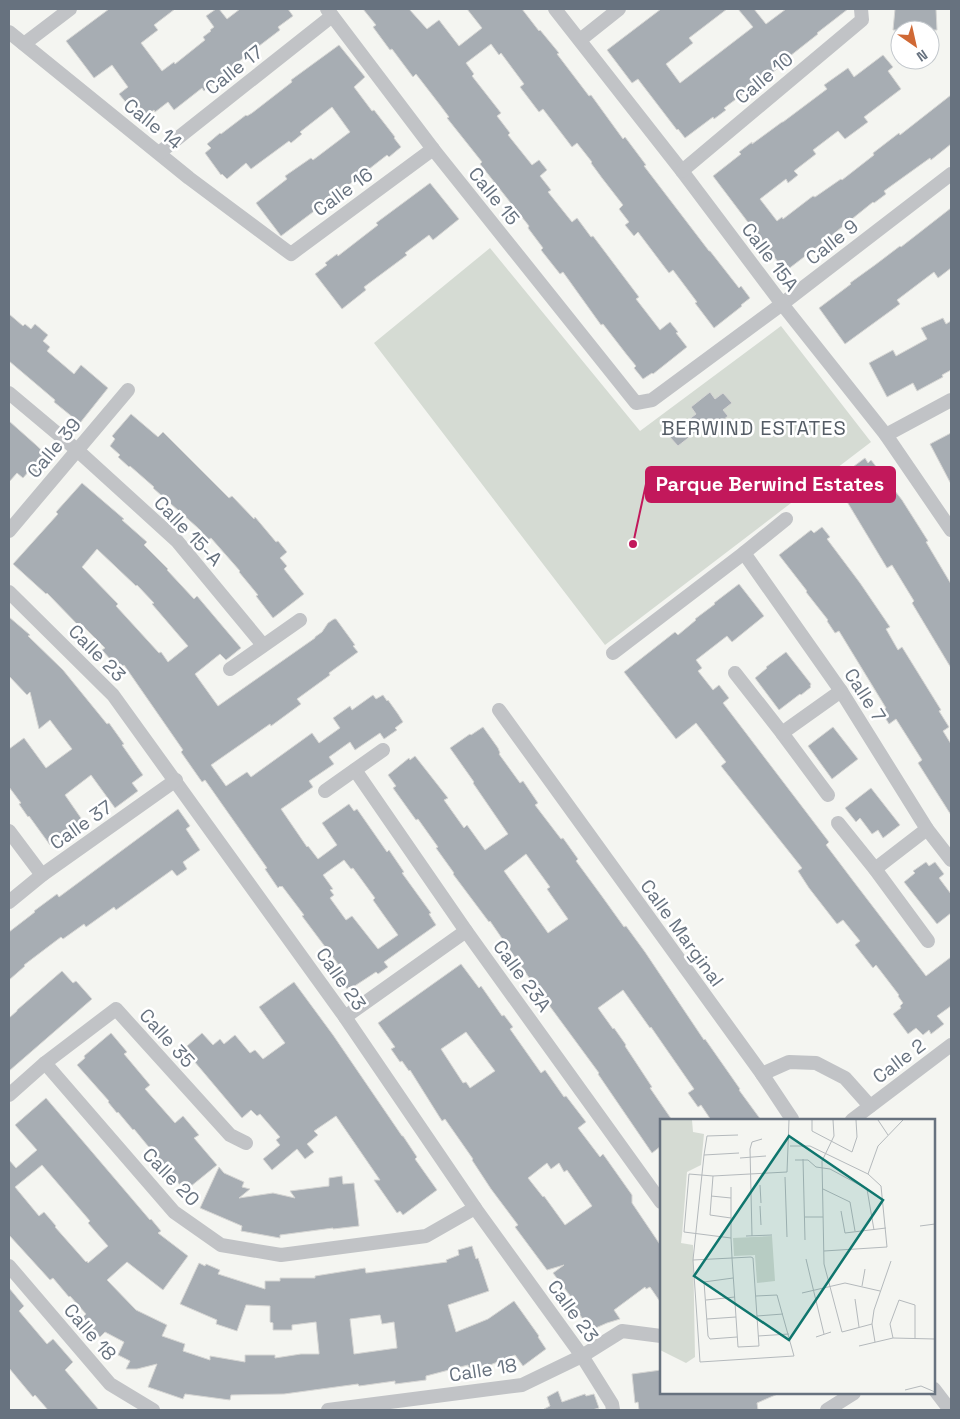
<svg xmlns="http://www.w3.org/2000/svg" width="960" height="1419" viewBox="0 0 960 1419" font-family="'Space Grotesk',sans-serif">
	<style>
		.green { fill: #d5dbd3 }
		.building { fill: #a7adb3; stroke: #d6d6d4; fill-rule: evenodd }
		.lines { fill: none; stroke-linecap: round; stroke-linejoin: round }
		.street { stroke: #c1c3c6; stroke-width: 14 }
		.labels { text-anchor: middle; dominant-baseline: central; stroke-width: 5; stroke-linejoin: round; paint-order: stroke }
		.street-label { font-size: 19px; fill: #67727f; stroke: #fff }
		.neighbourhood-label { font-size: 20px; letter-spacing: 1px; fill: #545c65; stroke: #fff }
		.inset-road { fill: none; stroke: #b4b9bc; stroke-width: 1 }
		.view { fill: #0f766e; fill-opacity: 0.15; stroke: #0f766e; stroke-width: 2.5 }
		.inset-edge { fill: none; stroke: #67727f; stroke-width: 2.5 }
		.leader { fill: none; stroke: #c2185b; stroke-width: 2 }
		.callout-dot { fill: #c2185b; stroke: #fff; stroke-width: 2 }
		.callout { fill: #c2185b; stroke: #c2185b; stroke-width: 2 }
		.callout-label { font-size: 20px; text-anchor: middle; font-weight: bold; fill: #fff }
	</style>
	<rect width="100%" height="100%" fill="#f4f5f1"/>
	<polygon class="green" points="490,248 640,431 781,326 871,442 605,645 374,343"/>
	<g class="building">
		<polygon points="109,9 175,9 154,25 158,30 141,43 162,71 174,62 175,64 205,40 203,37 211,31 210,30 214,27 206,16 216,9 219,9 227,19 240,9 288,9 293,16 278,27 280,30 225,72 226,73 204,91 202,88 174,110 168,102 155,112 154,110 146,116 133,102 128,105 119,94 128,87 112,65 94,78 66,41"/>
		<polygon points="363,9 409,9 427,29 439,20 459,46 482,28 467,9 522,9 539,31 540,30 559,53 557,54 589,96 591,95 623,139 625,137 646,165 644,166 709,251 710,251 739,288 741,286 750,298 741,305 742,306 714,328 695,303 697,302 673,270 669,273 638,232 634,236 625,225 629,222 619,209 623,205 602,178 591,163 592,162 577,143 572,147 543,109 539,112 520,87 524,84 501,53 499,55 491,44 466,63 474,74 472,76 501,113 497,116 510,133 508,135 532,165 539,160 547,170 540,176 551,190 548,192 572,222 577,218 591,237 593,236 639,297 636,299 660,330 670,322 678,332 676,333 687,347 653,374 652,373 643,379 634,368 636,366 627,355 603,324 601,325 563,272 560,274 541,250 543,248 528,228 529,226 480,164 482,162 447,118 449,117 440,105 416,74 413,77 392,49 390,50 373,27 376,25"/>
		<polygon points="661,9 727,9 689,38 693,43 666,64 680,83 753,27 738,9 754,9 766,24 786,9 848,9 817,33 818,34 790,56 792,58 724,108 726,110 714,119 713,117 685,138 678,129 677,130 641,83 638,79 632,83 607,50"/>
		<polygon points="895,9 936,9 937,30 893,30"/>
		<polygon points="339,45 365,77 354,87 372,111 374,110 395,137 394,138 401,147 389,157 387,155 337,194 339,197 327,206 325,203 281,236 256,203 287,179 285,176 311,158 313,160 350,132 332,107 300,132 302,134 291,143 289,141 251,169 246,163 227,179 222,174 221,175 205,153 211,148 207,144 220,133 221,134 246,115 247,116 252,113 292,82 291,80"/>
		<polygon points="883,55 893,67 888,71 901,89 864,117 868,122 845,139 838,131 813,150 816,154 794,171 798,175 788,183 786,179 760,199 777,221 782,217 783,219 813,196 815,197 841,179 842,180 874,155 873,153 899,133 900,135 951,95 951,144 931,160 930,158 884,191 886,194 874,203 873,202 821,244 787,270 779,261 778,262 713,176 741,154 739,152 752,142 752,144 782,122 783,122 827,89 824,85 848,68 854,77"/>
		<polygon points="430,183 459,219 433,240 429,235 405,253 407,255 364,287 366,290 342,309 315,274 327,265 325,263 337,254 338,256 378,225 376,223"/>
		<polygon points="951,208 951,268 938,278 934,272 897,300 900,304 845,344 819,308 851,284 850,283 875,265 900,246 901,247"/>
		<polygon points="9,314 23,326 25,324 31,329 35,324 48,335 43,341 50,347 47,351 74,374 81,365 108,388 80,423 54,402 55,400 9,361"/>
		<polygon points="943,318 946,324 951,321 951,370 942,375 943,377 917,391 913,383 887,397 869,363 893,350 896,356 927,339 921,328"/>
		<polygon points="710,392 715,399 723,393 732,403 723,410 728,416 710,431 705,425 678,446 668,435 696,414 691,407"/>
		<polygon points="131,414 158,437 163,432 229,498 232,496 254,519 255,517 276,542 278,541 287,552 280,558 287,566 284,569 304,594 273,618 256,596 258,595 239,572 240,571 211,538 208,540 198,528 153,488 154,487 130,466 129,467 118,457 120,455 110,446 115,439 112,436"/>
		<polygon points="9,421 36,445 52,460 37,478 29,471 23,478 17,473 9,482"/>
		<polygon points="951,433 951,484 930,444"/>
		<polygon points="865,458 868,463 871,460 902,500 928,541 926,542 951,584 951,668 912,603 914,601 892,565 887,568 846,500 842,502 834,492 844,485 838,478"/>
		<path d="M82,483L124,519L122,520L147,542L144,545L168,569L167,570L194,599L197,596L241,648L226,660L220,654L195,674L218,706L315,638V637L322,632L328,623L334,619H336L355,645L353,646L358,652L329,673L330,675L297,699L301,704L271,726L270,724L211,765L226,786L247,772L251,777L312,733L319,743L340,728L333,718L350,706L352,710L373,695L376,699L383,695L387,701L388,700L398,714L403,722L395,728L397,730L384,739L380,733L355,750L350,742L329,757L334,764L309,781L313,787L281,809L307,847L308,846L318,859L337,845L322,823L349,804L354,811L357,809L387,852L389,850L404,872L402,873L431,913L429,914L436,925L384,962L388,967L378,974L376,972L350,989L349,987L347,989L332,969L338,964L302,916L304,915L282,886L281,887L280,886L278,888L265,869L267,868L205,780L202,782L181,752L183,750L124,665L119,669L102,650L105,648L80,623L78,625L47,593L46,594L13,564L58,514L56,512ZM97,549L136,586L137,585L154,603L152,604L188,646L168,662L161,652L159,653L116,606L118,604L82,567ZM344,860L351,869L353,868L375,898L373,900L398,935L378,949L352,916L346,920L330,898L334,895L330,890L333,889L323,875Z"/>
		<polygon points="822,527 830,537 827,539 860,583 890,627 886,629 898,650 902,647 941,710 939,711 949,727 943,731 951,744 951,815 918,763 922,760 896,719 889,724 881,711 886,708 839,631 835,633 827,621 828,620 806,592 807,591 779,555 811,530 814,533"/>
		<polygon points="739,584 764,616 732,642 727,636 696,660 702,668 698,671 713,690 719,685 729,698 723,703 829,842 826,845 854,882 926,976 951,957 951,1006 937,1016 944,1024 931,1034 929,1030 923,1035 916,1028 908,1034 893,1014 901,1008 900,1006 903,1003 898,996 899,995 876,965 873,968 855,945 860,941 843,920 837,924 809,888 798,871 802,868 721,766 726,762 696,723 676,739 624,672 675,632 678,635 696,620 695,619 715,604 714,603"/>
		<polygon points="9,617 30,635 28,636 63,670 107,724 109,723 124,744 122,745 143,775 132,783 138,791 115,808 91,775 65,795 83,821 50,845 29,816 28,817 19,804 21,803 9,787 9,749 24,738 46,768 72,749 50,720 39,729 30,692 27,695 9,676"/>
		<polygon points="786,652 811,684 810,686 811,687 801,695 800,694 779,710 755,678 767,668 766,667"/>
		<path d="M483,727L498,748L500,753L499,754L520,783L523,781L538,803L535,805L561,839L563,838L578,859L576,861L601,895L624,927L626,926L645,952L704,1040L705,1039L740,1089L739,1090L761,1120H711L701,1105L698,1107L688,1093L694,1089L651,1027L650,1028L623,990L598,1008L613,1029L614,1028L626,1045L625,1046L652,1087L650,1088L672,1120H661V1146L652,1153L598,1074L599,1073L532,982L490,921L489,922L453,874L454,873L436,848L438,847L418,819L416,820L393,788L396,786L388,775L409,758L410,760L415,756L448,798L444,800L464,828L467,825L485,850L508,834L473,783L474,782L450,748L470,734L471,735ZM526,854L550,887L547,889L568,919L548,933L504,871Z"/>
		<polygon points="833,727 858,759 832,779 808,746"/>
		<polygon points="871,788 900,825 883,838 878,830 872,834 860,818 856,822 845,808"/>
		<polygon points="178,809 190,826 186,829 200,850 183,862 187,869 177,876 172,870 116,910 114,907 86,927 84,924 63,939 61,937 24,965 25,966 9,980 9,932 35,912 34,911 57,894 59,897"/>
		<polygon points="926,862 929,866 935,862 944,874 939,878 951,894 951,913 937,924 904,882 915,873 913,871"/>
		<path d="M461,964L479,988L481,986L502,1016L504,1015L513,1027L510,1029L541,1073L545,1070L564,1097L566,1096L586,1122L578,1128L600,1157L603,1154L632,1195V1203L661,1246V1303L650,1287L646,1289L645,1287L614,1310L620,1319L607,1323L591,1330L571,1303L574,1301L553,1273L564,1265L547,1270L515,1227L518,1225L491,1189L472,1160L473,1159L445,1119L442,1121L410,1070L409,1071L402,1061L400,1062L391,1049L395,1047L378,1023ZM466,1032L495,1071L470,1088L466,1082L463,1083L441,1049ZM547,1163L551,1169L559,1163L564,1172L567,1170L592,1206L565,1225L544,1196L543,1197L528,1178Z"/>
		<polygon points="62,971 73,983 76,981 92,999 9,1071 9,1018 17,1011 17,1010"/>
		<polygon points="294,982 333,1035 402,1136 403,1136 417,1157 415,1159 437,1190 403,1215 400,1211 397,1213 374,1180 380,1180 336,1116 314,1131 318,1135 307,1144 314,1152 305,1159 297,1149 272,1170 263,1159 280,1145 276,1140 280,1137 260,1114 257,1116 251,1110 242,1118 194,1061 197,1059 187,1046 202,1033 213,1045 220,1039 224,1044 235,1035 250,1053 255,1050 263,1059 285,1043 259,1007"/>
		<polygon points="111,1033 127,1052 124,1054 150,1085 145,1089 175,1123 183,1116 199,1135 194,1138 217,1165 185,1191 134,1129 133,1130 118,1112 117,1113 108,1102 109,1101 77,1065 85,1058 84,1056"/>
		<path d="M46,1098L150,1220L151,1219L161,1231L158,1233L188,1256L163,1290L127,1262L107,1280L136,1310L167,1325L162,1336L185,1344L183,1351L210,1360V1356L245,1362V1355H275V1358L301,1354H319V1352L316,1322L292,1325V1330H273V1323L270,1322V1306L246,1305L237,1331L216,1324L217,1320L180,1304L199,1263L205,1266L206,1264L220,1270L218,1274L265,1289V1281H280V1278H315V1276L365,1268L366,1273L447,1262L446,1260L459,1255L458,1250L472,1246L476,1259L478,1258L489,1291L448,1305L456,1332L488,1319L514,1301L539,1336L538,1337L546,1349L523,1366L515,1355L490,1365L491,1366L470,1373L468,1365L426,1376V1380L395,1384V1381L359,1386L358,1384L284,1394L231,1395L230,1400L185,1394L183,1399L148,1387L157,1364L137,1369H126L130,1361L118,1355L124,1342L105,1332L100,1337L82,1318L86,1314L70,1296L69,1297L53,1278L50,1280L9,1235V1160L16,1168L37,1150L15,1125ZM42,1165L90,1221L88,1223L108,1246L88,1263L87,1261L86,1262L55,1227L56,1226L44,1212L39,1216L15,1187ZM380,1315L382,1324L394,1322L397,1348L354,1354L350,1319Z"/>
		<polygon points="219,1167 224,1173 244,1182 242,1187 250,1189 239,1198 273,1193 295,1198 290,1191 329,1186 329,1178 342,1176 343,1184 354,1183 359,1226 333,1229 333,1228 280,1235 280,1238 241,1231 242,1226 200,1208"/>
		<polygon points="9,1288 24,1306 19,1311 47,1344 53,1339 73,1362 65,1370 99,1410 48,1410 35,1395 33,1397 9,1368"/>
		<polygon points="661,1370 661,1393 780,1393 757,1403 758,1410 639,1410 638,1402 635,1403 632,1374"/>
		<polygon points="558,1391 562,1402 585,1394 586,1396 594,1394 599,1408 592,1410 544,1410 544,1409 550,1406 547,1397"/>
	</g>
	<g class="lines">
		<g class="street">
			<polyline points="327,9 433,149 636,403 652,400 782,304 951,174"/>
			<polyline points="555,9 682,171 782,304 886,435 951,530"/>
			<polyline points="9,32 189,178 291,254 433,149"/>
			<polyline points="580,40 619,9"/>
			<polyline points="24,44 70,9"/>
			<polyline points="159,153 332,16"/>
			<polyline points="682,171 862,20 861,9"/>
			<polyline points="9,393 77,450 177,541 263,645"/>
			<polyline points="886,435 951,400"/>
			<polyline points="9,531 128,390"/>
			<polyline points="744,553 841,691 927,829 951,860"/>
			<polyline points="9,592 113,695 345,1017 475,1208 582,1356 612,1404 613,1410"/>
			<polyline points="613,653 744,553 786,519"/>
			<polyline points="230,669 300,620"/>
			<polyline points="735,673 782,733 828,795"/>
			<polyline points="499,710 762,1074 792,1119"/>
			<polyline points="782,733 841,691"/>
			<polyline points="355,770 466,931 661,1202"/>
			<polyline points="325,791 383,750"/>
			<polyline points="838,823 875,869 928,941"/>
			<polyline points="9,831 42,875"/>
			<polyline points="875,869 927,829"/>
			<polyline points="9,902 42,875 176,780"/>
			<polyline points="345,1017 466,931"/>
			<polyline points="45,1063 174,1212 221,1245 281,1255 426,1236 475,1208"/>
			<polyline points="762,1074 789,1062 816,1063 845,1078 870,1106"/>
			<polyline points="9,1095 45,1063 116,1009 230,1135 246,1143"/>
			<polyline points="852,1120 951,1045"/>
			<polyline points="9,1266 110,1384 153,1410"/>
			<polyline points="934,1389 950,1410"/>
			<polyline points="328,1410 522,1385 582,1356 622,1331 661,1336"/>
			<polyline points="827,1410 854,1393"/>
		</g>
	</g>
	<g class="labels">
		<g class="street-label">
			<text transform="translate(234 70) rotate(-38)">Calle 17</text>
			<text transform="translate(764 78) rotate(-40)">Calle 10</text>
			<text transform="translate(153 124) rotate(39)">Calle 14</text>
			<text transform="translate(343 192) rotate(-36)">Calle 16</text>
			<text transform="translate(494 196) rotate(51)">Calle 15</text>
			<text transform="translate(832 242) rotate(-38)">Calle 9</text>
			<text transform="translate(770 257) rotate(53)">Calle 15A</text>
			<text transform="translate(54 448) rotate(-50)">Calle 39</text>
			<text transform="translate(188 531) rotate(46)">Calle 15-A</text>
			<text transform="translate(97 653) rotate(45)">Calle 23</text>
			<text transform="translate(865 695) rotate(57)">Calle 7</text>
			<text transform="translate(81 825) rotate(-35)">Calle 37</text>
			<text transform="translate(682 933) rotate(54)">Calle Marginal</text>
			<text transform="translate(522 976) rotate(54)">Calle 23A</text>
			<text transform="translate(341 979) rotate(55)">Calle 23</text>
			<text transform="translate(167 1038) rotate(48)">Calle 35</text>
			<text transform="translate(899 1061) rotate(-37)">Calle 2</text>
			<text transform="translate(171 1177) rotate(46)">Calle 20</text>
			<text transform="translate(573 1311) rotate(54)">Calle 23</text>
			<text transform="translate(90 1332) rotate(49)">Calle 18</text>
			<text transform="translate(483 1370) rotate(-9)">Calle 18</text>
		</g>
		<g class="neighbourhood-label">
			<text x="754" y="428">BERWIND ESTATES</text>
		</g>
	</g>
	<g transform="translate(660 1119)">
		<rect width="275" height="275" fill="#f4f5f1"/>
		<path d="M0,1H32L33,13L44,15L41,46L27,53L22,116L21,124L33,126L35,238L26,244L0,231ZM112,117L115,162L97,164L95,136L74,137L73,119Z" fill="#d5dbd3"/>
		<path class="inset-road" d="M152,1V12L192,33L197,18L196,1M173,1L174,17L162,42L164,145L182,213L212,205M218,1L228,16M78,16L47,17L44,36L33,141L40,243L134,237L117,176L96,177M130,27H150L208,55L221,67L227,128L164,132M44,36L79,34M80,39L106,37M143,40L145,121M135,41H148L156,48L170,50L207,70L214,111M208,55L218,27L243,1M53,57L50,96L71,99M125,58L127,118M100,66L101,84M163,70L190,83L195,112M51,77L71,79M100,87L101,106M181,92L185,114L226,109M145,98H163M260,107L275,105M86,117L112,116M92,117L90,30L92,23L102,20M71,119L24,113L29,55L53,57L127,53L129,1M146,140L164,215M33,141L72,139L91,138L93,139L99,227L78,228L72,139L71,119V68M73,159L44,163L48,217L50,220L77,218M202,167L205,150M142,174L185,164L220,172M195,180L199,208M46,181L75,178M97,197L123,195M47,200L76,198M98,217L129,215M156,218L171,213M233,219L230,205L239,181L255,186V220M215,223L212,205L214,191L231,142M199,227L233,219L275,220M261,267L275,273M245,271L261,267"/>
		<path class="view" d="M129,17L223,81L129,221L34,157Z"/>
		<rect width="275" height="275" class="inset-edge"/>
	</g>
	<path class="leader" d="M633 544L646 484"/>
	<circle class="callout-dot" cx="633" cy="544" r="5"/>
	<rect class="callout" x="646" y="467" width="249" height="35" rx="5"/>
	<g class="callout-label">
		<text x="770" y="491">Parque Berwind Estates</text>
	</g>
	<rect width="960" height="1419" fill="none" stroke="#67727f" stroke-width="20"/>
	<g transform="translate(915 45) rotate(146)"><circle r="24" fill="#ffffff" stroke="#c2c7cc"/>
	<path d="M0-4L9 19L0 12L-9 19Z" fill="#d06935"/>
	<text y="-8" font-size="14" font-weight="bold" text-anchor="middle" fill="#67727f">N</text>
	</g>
</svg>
